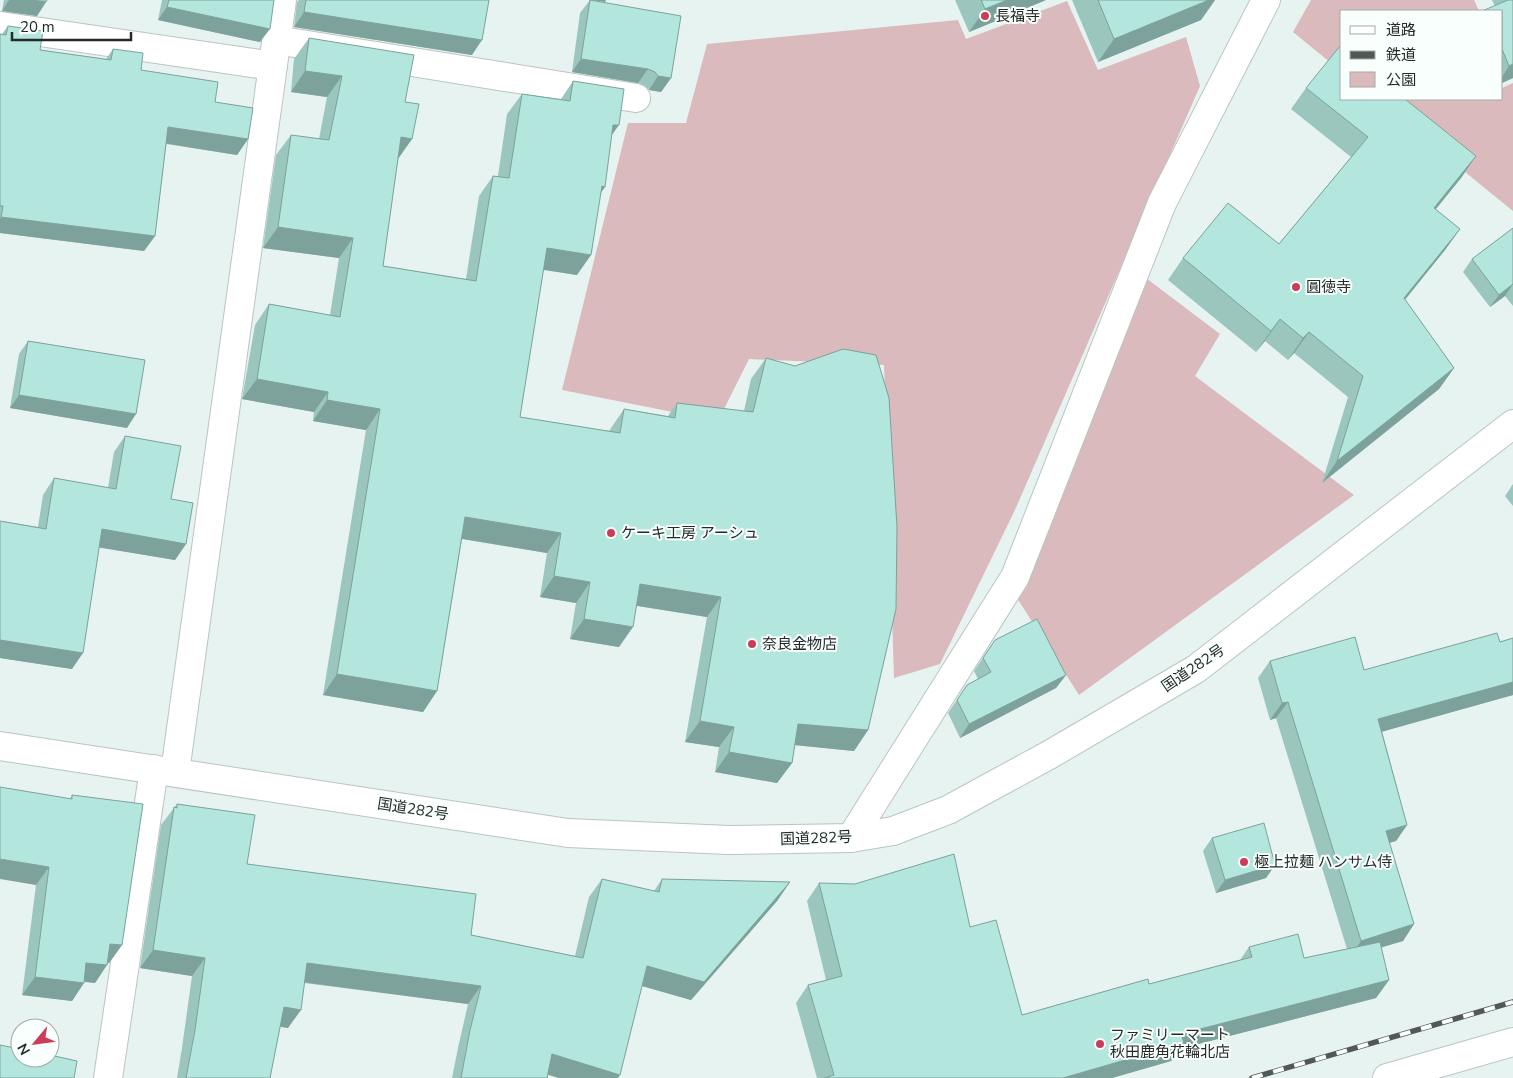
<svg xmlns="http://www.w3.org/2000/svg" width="1513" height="1078" viewBox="0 0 1513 1078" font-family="'Nunito Sans','Noto Sans JP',sans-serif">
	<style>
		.green { fill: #dababc }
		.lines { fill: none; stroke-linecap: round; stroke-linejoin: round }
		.minor-casing { stroke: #bac5c3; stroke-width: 30 }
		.highway-casing { stroke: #bac5c3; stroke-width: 30 }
		.minor { stroke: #fff; stroke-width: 28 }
		.highway { stroke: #fff; stroke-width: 28 }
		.rail-casing { stroke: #525857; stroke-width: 5.5 }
		.rail { stroke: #f8fffd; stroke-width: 4; stroke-dasharray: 11; stroke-linecap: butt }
		.wall { fill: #9ac6be }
		.shaded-wall { fill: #7da19b }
		.building { fill: #b3e6dd; stroke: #7da19b }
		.poi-dot { fill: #cc3c59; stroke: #f8fffd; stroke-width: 2 }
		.labels { text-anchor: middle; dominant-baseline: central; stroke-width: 4; stroke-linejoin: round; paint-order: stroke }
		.poi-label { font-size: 15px; fill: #252a29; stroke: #f8fffd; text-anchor: start }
		.street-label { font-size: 15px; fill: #252a29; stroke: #f8fffd }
	</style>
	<rect width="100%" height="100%" fill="#e7f3f0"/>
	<g class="green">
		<polygon points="1311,0 1474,0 1479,11 1342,11 1342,72 1293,32"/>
		<polygon points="1067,1 1098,70 1186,37 1200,86 1014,512 940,664 894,678 884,365 749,359 718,421 562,390 628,123 686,123 707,44 958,20 966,39"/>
		<polygon points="1513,83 1513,211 1375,99 1502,99 1502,88"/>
		<polygon points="1146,278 1220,334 1195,376 1354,495 1079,695 1015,595"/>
	</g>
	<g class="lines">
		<defs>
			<g id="minor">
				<polyline points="0,26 273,66"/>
				<polyline points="276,40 636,98"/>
				<polyline points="175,772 282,0"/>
				<polyline points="851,838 1015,577 1162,203 1266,0"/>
				<polyline points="108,1078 154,769"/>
				<polyline points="1387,1078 1513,1042"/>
			</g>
			<polyline id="highway" points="0,746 568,833 729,840 851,838 893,831 948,810 1049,755 1196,669 1513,424"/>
		</defs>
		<use href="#minor" class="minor-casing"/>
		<use href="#highway" class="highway-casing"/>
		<use href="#minor" class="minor"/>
		<use href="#highway" class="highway"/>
		<defs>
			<polyline id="rail" points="1252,1078 1513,1002"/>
		</defs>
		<use href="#rail" class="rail-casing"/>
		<use href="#rail" class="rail"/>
	</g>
	<g class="wall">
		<polygon points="4,0 47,0 37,16 2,11"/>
		<polygon points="162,0 274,0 260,42 158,20"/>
		<polygon points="299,0 489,0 472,55 294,27 297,2"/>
		<polygon points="590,0 671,78 661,92 649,90 645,86 638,83 572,72 580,13"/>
		<polygon points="955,0 1046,0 969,32"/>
		<polygon points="1072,0 1215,0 1201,20 1098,62"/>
		<polygon points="1492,0 1513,0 1513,78 1502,83 1502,11 1495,6"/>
		<polygon points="8,26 40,50 106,59 113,49 141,70 215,102 248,139 237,155 166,144 155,236 144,251 0,233 0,34 2,34"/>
		<polygon points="309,38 405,102 412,139 398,159 383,266 466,279 479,196 493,176 498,176 507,114 522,94 561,99 573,81 612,135 601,193 577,275 543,270 520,417 609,431 624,409 668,416 677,403 744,411 751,379 766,358 868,730 854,751 795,745 792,763 777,783 715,772 719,747 685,742 707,617 637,606 619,647 570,639 576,603 540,597 547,553 462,539 437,691 423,712 323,695 366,430 313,421 314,412 242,399 255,325 269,304 330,315 339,258 263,248 276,155 291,135 319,139 327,97 291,92 294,59"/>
		<polygon points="1306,88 1476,156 1461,178 1435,209 1460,229 1445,250 1405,300 1454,368 1439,389 1322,483 1348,397 1294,353 1288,360 1265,341 1256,352 1168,280 1183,258 1279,244 1351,157 1291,109"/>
		<polygon points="1513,228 1513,306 1505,296 1490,307 1463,272 1472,259"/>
		<polygon points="28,341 127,428 10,408 19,354"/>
		<polygon points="125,436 171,499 186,544 175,560 99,547 72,669 0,658 0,521 38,527 43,495 54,478 108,488 114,452"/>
		<polygon points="1513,484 1513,506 1505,496"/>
		<polygon points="1513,638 1513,695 1382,731 1407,825 1396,841 1389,843 1414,924 1403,941 1381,947 1389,980 1376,998 1179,1049 1171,1061 1112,1078 817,1078 796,1003 808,985 826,980 807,901 819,883 970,927 1022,1015 1149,984 1240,960 1249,947 1304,958 1347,949 1276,718 1270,720 1258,678 1270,661 1364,670 1500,642"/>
		<polygon points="995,640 1066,675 1056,688 960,738 948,713 967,685 978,679 974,671"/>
		<polygon points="72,795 122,945 109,963 108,963 95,983 84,982 72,1001 22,995 36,885 70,799"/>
		<polygon points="177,804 247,864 471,935 575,956 589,897 602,879 654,891 662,879 790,882 777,901 691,1000 642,986 618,1078 559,1078 548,1075 547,1078 452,1078 458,1048 468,1004 304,983 288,1028 280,1027 270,1078 177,1078 182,1048 192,976 140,968 161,825"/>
		<polygon points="1212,838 1275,865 1266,878 1216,893 1203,851"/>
	</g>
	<g class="shaded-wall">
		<polygon points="9,0 30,0 46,2 37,16 2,11"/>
		<polygon points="591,0 606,0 605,2"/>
		<polygon points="1007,0 1046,0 969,32 985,9"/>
		<polygon points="1209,0 1215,0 1201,20 1098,62 1114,39"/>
		<polygon points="167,7 270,29 260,42 158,20"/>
		<polygon points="304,12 482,40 472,55 294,27"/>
		<polygon points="581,59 648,69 638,83 572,72"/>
		<polygon points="1513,64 1513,78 1502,83 1502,77 1509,66"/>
		<polygon points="305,71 342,76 327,97 291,92"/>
		<polygon points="658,76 671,78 661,92 649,90"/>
		<polygon points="613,125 619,125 604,146"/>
		<polygon points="168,127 248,139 237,155 157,142"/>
		<polygon points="401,137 412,139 397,160"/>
		<polygon points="1476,156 1461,178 1419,230 1434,208"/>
		<polygon points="602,186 605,187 591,207"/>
		<polygon points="1,217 155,236 144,251 0,233 0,219"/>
		<polygon points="278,227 353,238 339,258 263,248"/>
		<polygon points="1460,229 1445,250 1389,319 1404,298"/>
		<polygon points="547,248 591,255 577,275 533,268"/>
		<polygon points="1513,284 1505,296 1490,307 1499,295"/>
		<polygon points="1280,319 1265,341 1256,352 1271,331"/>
		<polygon points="1309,332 1294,353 1288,360 1303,338"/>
		<polygon points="1454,368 1439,389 1322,483 1337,461"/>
		<polygon points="257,379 328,392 314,412 242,399"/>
		<polygon points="19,395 136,414 127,428 10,408"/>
		<polygon points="327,400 380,409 366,430 313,421"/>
		<polygon points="465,517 561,533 547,553 451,537"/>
		<polygon points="102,529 186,544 175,560 90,546"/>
		<polygon points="554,576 590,582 576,603 540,597"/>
		<polygon points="640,584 721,597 707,617 626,604"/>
		<polygon points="584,619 633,627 619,647 570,639"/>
		<polygon points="0,640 83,653 72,669 0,658"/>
		<polygon points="337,674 437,691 423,712 323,695"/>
		<polygon points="1066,675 1056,688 960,738 969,724"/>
		<polygon points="1513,682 1513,695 1367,736 1378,719"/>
		<polygon points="1288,702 1276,718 1270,720 1282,703"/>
		<polygon points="700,721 734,727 719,747 685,742"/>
		<polygon points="798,724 868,730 854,751 784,744"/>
		<polygon points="729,752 792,763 777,783 715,772"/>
		<polygon points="1407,825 1396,841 1374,847 1386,831"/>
		<polygon points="0,859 49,867 36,885 0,879"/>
		<polygon points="1275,865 1266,878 1216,893 1225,880"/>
		<polygon points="790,882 777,901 691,1000 635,984 647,966"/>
		<polygon points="1414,924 1403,941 1350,957 1361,941"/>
		<polygon points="110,944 122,945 109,963 97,961"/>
		<polygon points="153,950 205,958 192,976 140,968"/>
		<polygon points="86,963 107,965 95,983 74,980"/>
		<polygon points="307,963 481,986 468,1004 294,981"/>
		<polygon points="35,977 84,983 72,1001 22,995"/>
		<polygon points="1389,980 1376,998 1179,1049 1171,1061 1112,1078 1063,1078 1181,1034"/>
		<polygon points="284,1007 301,1010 288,1028 272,1025"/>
		<polygon points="552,1054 620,1075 618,1078 559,1078 540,1072"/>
	</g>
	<g class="building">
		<polygon points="30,0 47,0 46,2"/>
		<polygon points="169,0 274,0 270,29 167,7"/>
		<polygon points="306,0 489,0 482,40 304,12"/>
		<polygon points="590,0 681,16 671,78 658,76 655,72 648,69 581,59"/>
		<polygon points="981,0 1007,0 985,9"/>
		<polygon points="1098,0 1209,0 1114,39"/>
		<polygon points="1508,0 1513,0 1513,64 1509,66 1502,49 1502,11 1482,11"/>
		<polygon points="8,26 43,31 40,50 111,60 113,49 143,53 141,70 218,82 215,102 253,108 248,139 168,127 155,236 1,217 3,206 0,206 0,34 6,35"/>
		<polygon points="309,38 414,55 405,102 419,104 412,139 401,137 383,266 476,281 493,176 509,178 522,94 570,101 573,81 624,89 619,125 613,125 605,187 602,186 591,255 547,248 520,417 620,433 624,409 675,418 677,403 753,412 766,358 795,366 843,349 876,355 889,398 897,527 896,609 868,730 798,724 792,763 729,752 734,727 700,721 721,597 640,584 633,627 584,619 590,582 554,576 561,533 465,517 437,691 337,674 380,409 327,400 328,392 257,379 269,304 340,317 353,238 278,227 291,135 329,140 342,76 305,71"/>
		<polygon points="1340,46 1342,48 1342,99 1405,99 1476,156 1434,208 1460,229 1404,298 1454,368 1337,461 1363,376 1309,332 1303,338 1280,319 1271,331 1183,258 1228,203 1279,244 1368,137 1306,88"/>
		<polygon points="1513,228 1513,284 1499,295 1472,259"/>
		<polygon points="28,341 145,360 136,414 19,395"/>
		<polygon points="125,436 181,446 171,499 193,503 186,544 102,529 83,653 0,640 0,521 46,529 54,478 116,489"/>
		<polygon points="1037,619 1066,675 969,724 957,700 967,685 991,672 983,658 995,640"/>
		<polygon points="1497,633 1500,642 1513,638 1513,682 1378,719 1407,825 1386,831 1414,924 1361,941 1288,702 1282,703 1270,661 1355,637 1364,670"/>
		<polygon points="0,787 72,799 72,795 143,804 122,945 110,944 107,965 86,963 84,983 35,977 49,867 0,859"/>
		<polygon points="177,804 255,815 247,864 476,894 471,935 583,958 602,879 659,892 662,879 790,882 704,982 647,966 620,1075 552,1054 547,1078 461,1078 470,1030 481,986 307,963 301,1010 284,1007 270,1078 186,1078 195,1030 205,958 153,950 174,807 177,808"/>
		<polygon points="1264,823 1275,865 1225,880 1212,838"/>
		<polygon points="954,854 970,927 996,920 1022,1015 1148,979 1149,984 1252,957 1249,947 1298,934 1304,958 1380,942 1389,980 1181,1034 1184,1043 1063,1078 824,1078 834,1075 808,985 842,976 819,883 855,884"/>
		<polygon points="0,1045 20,1049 20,1058 50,1058 50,1055 77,1061 74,1078 0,1078"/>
	</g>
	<g class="poi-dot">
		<circle cx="985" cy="16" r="5"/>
		<circle cx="1296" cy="287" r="5"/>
		<circle cx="611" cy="533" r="5"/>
		<circle cx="752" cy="644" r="5"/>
		<circle cx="1244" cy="862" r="5"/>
		<circle cx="1100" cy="1044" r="5"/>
	</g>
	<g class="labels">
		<g class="poi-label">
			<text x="995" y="16">長福寺</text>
			<text x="1306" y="287">圓徳寺</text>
			<text x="621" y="533">ケーキ工房 アーシュ</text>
			<text x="762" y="644">奈良金物店</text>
			<text x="1254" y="862">極上拉麺 ハンサム侍</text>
			<text x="1110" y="1035">ファミリーマート<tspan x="1110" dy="17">秋田鹿角花輪北店</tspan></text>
		</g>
		<g class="street-label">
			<text transform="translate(1193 668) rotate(-34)">国道282号</text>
			<text transform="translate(413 809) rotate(9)">国道282号</text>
			<text transform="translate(816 838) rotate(-2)">国道282号</text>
		</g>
	</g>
	<rect x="1340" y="10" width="162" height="90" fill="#f8fffd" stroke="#a4aaa8"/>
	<rect x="1350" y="26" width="25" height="8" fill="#ffffff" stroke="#a4aaa8"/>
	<text x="1386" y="35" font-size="15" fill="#252a29">道路</text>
	<rect x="1350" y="51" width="25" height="8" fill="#525857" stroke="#a4aaa8"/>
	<text x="1386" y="60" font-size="15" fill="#252a29">鉄道</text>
	<rect x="1350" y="72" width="25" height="15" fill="#dababc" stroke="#a4aaa8"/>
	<text x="1386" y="85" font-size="15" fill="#252a29">公園</text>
	<g transform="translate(35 1043) rotate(241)"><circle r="24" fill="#f8fffd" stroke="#a4aaa8"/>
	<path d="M0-4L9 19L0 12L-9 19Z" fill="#cc3c59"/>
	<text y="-8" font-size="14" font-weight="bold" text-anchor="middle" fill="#252a29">N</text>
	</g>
	<path d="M12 32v8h119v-8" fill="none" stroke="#252a29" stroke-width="2.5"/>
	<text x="20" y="32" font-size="15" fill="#252a29" stroke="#f8fffd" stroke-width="4" paint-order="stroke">20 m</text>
</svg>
